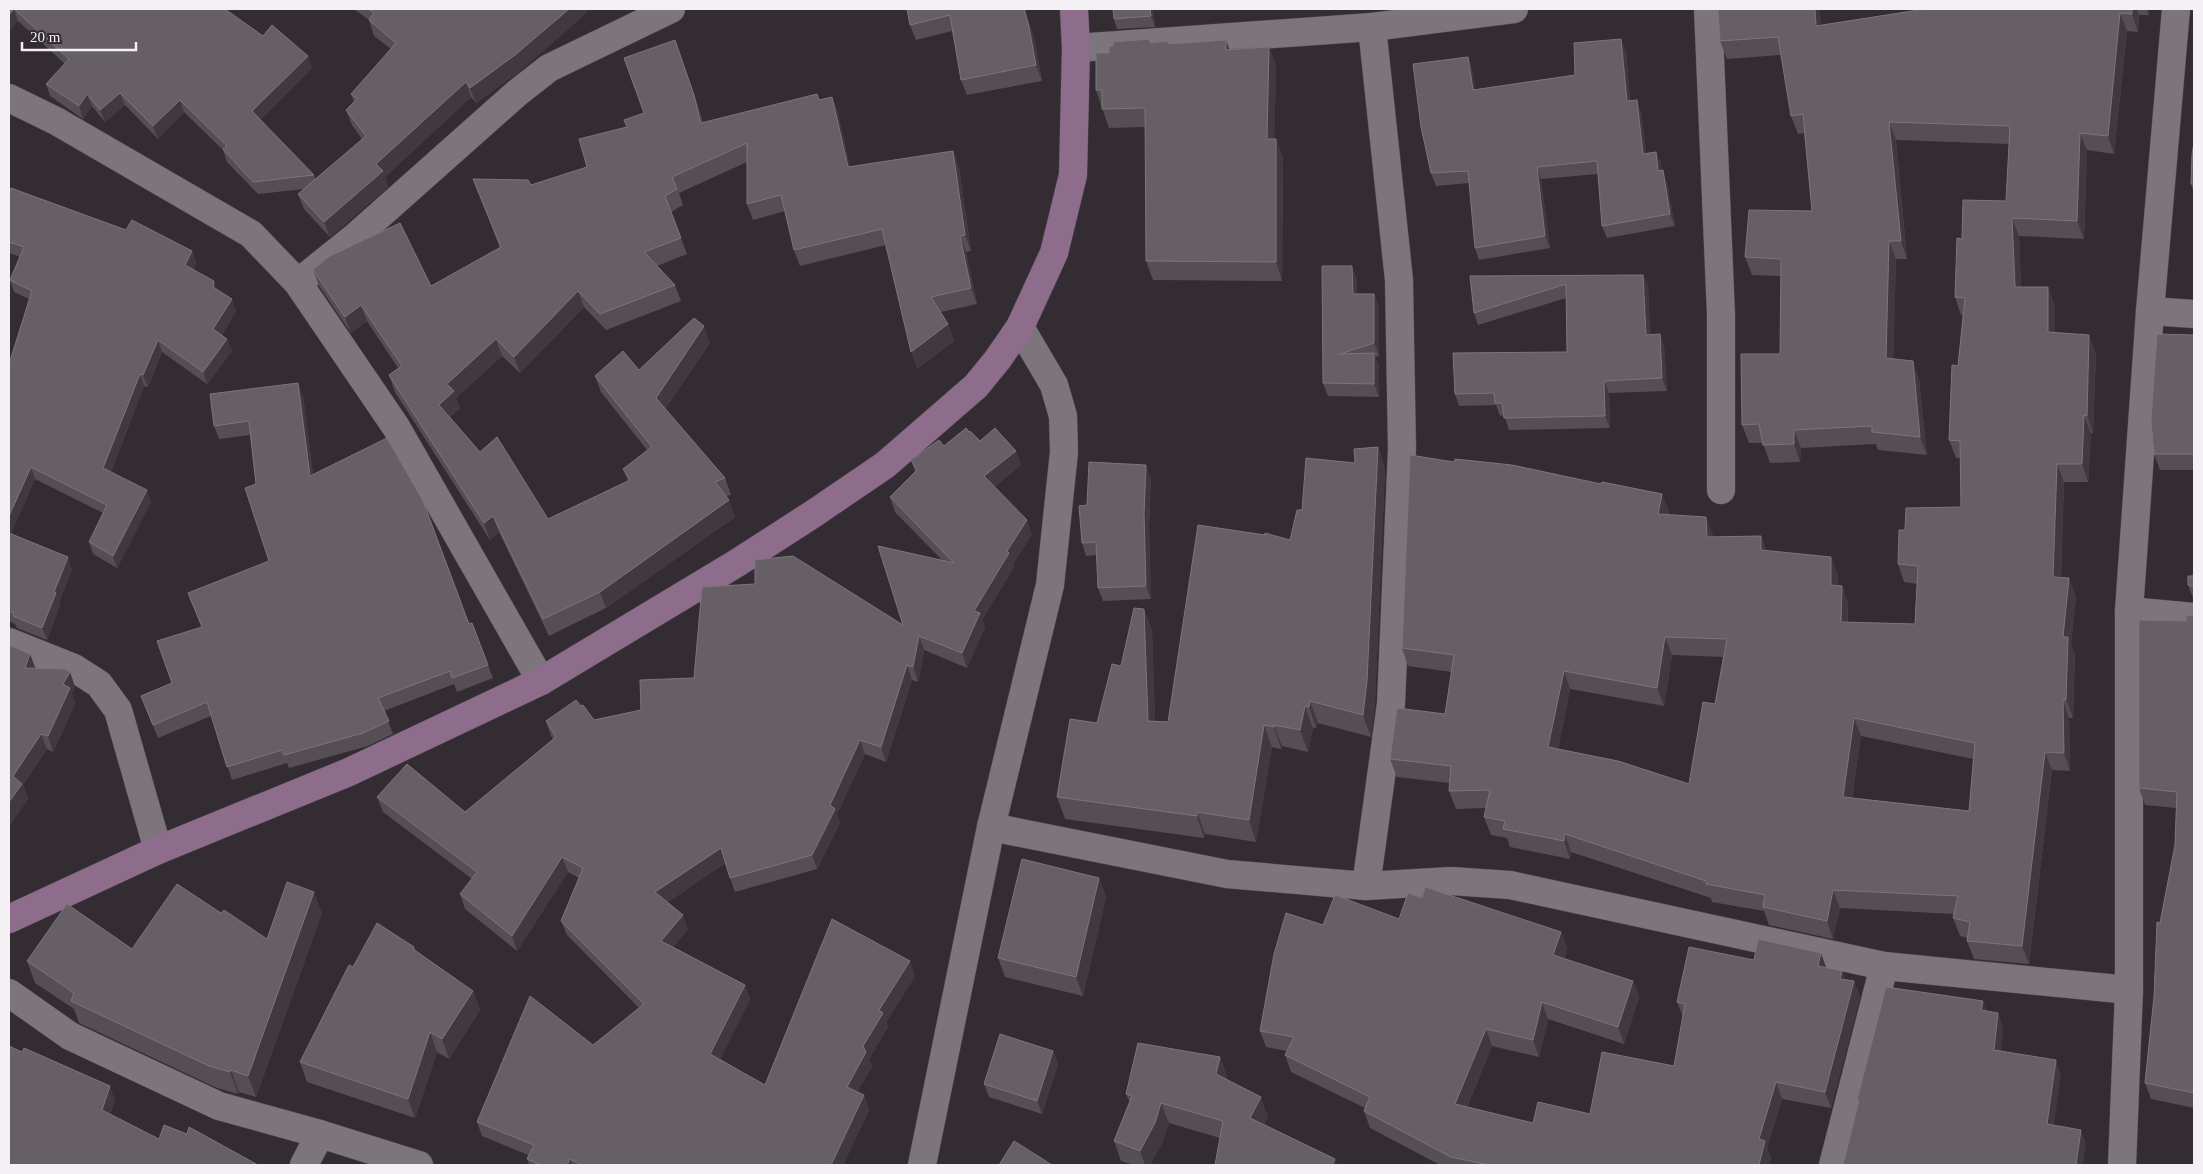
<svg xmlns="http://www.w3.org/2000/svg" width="2203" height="1174" viewBox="0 0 2203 1174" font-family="'Times New Roman',serif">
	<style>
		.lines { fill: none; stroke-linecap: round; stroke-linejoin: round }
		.street-casing { stroke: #4f4a4f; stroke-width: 29 }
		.secondary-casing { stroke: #4f4a4f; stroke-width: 29 }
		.street { stroke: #7c757c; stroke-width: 28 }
		.secondary { stroke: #8d6c8c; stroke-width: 28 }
		.wall { fill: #554e55; fill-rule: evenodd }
		.shaded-wall { fill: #403a40 }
		.building { fill: #666066; stroke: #7c767c; fill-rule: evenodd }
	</style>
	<rect width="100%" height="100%" fill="#332d33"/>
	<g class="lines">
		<defs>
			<g id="street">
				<polyline points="1708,9 1721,315 1721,490"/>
				<polyline points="1076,48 1372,27 1514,9"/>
				<polyline points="9,98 56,121 251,234 298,283 396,427 541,681"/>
				<polyline points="304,278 355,237 517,93 549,68 671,9"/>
				<polyline points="2150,311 2194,314"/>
				<polyline points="2129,611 2194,617"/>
				<polyline points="9,642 74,668 99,684 118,710 158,850"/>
				<polyline points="991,827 1227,874 1366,886 1451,881 1510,885 1884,966 2129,990"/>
				<polyline points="1366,886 1391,704 1402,449 1399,280 1372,27"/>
				<polyline points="9,993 70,1036 219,1106 320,1134 419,1165"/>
				<polyline points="304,1165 320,1134"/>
				<polyline points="922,1165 991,827 1050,585 1064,452 1063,416 1054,385 1020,327"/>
				<polyline points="1833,1165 1884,966"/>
				<polyline points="2122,1165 2129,990 2129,611 2150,311 2176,9"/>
			</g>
			<polyline id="secondary" points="9,919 158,850 349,772 541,681 737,563 813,514 885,465 976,386 998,359 1020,327 1054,253 1073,175 1076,48 1074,9"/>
		</defs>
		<use href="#street" class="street-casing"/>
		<use href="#secondary" class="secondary-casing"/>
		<use href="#street" class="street"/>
		<use href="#secondary" class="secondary"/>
	</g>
	<g class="wall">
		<polygon points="9,9 263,36 312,68 260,120 314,175 315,179 362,139 352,125 346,110 354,102 351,94 391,49 374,36 369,20 354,9 589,9 575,23 521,70 476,103 471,97 385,177 388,187 330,237 304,209 298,194 304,189 258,194 227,162 223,150 184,112 158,139 125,105 105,122 92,106 83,119 50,96 46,84 65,64 18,21 10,30 9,29"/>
		<polygon points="906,9 1025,9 1035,42 1042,81 967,95 961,80 952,31 916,40 910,25 908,14"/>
		<polygon points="1153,9 1155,27 1117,29 1114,19"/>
		<path d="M1925,9H2149V15H2139L2138,32L2127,31L2114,154L2087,150L2084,239L2019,236L2021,287L2055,305V333L2096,353L2093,434L2091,433L2088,482H2064L2061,578L2076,596L2071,644L2075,655L2073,718H2069L2070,771L2052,770L2029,964L1974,959L1967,941L1968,938L1960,936L1953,918L1954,914L1840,908L1833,939L1769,925L1764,911L1712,902L1711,898L1571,852L1570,859L1510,847L1507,838L1491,835L1484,817L1486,808L1456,809L1449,791L1450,783L1397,777L1390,759L1445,714L1452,672L1408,666L1402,648L1454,462L1662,494L1669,512L1668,515L1706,517L1713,537L1761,536L1766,550L1838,575L1837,586H1842L1848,604V622L1915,624L1917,584L1904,582L1898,564L1905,530L1961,507L1960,458H1956L1949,440L1958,366L1963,315H1961L1955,297L1962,239L2006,201L2009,144L1896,140L1907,259H1896L1893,359L1919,379L1927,455L1878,450L1876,444L1801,448L1800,462L1770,463L1763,443H1749L1742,425L1780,354L1781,276L1752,275L1745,257L1812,211L1804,133L1798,134L1791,116L1781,55L1727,59L1720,41ZM1672,655L1723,657L1715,704L1689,784L1558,749L1570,689L1664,706ZM1861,736L1973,759L1969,811L1852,798Z"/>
		<polygon points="1151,43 1229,49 1269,47 1276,66 1274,139 1276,139 1283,158 1282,281 1153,280 1146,261 1145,127 1109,128 1096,90 1109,53"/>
		<polygon points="1626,51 1630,101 1641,112 1646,153 1656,152 1661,164 1661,171 1667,183 1675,226 1607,238 1602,226 1598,174 1541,179 1550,248 1479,260 1475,248 1469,183 1436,186 1431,173 1468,57 1472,69 1475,90 1575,75"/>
		<polygon points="832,97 838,113 850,167 959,167 971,251 966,252 977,304 941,312 948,324 954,341 917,369 886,245 800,266 794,250 785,211 753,220 747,204 747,162 679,193 683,205 671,212 687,254 657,266 675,285 681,301 606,330 584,307 520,373 502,356 456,398 460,408 450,417 480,452 548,519 628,481 623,469 647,450 601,392 595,376 639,370 710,343 665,409 725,478 731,495 726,496 735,517 606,608 549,636 499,532 490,540 395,392 389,375 398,368 367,321 351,333 319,286 313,270 431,286 500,248 473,179 531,185 587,167 700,111 703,123 819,100"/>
		<polygon points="2194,142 2194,194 2191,184"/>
		<polygon points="9,194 192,251 196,263 193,269 217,290 236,311 222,335 232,351 207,384 162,352 148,387 144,386 111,472 151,502 117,568 93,554 89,542 103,513 35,479 11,533 72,570 59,602 60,605 47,640 17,628 15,624 9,621 9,364 29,299 14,292 10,280 20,257 9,253"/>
		<polygon points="1643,275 1648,287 1650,334 1660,334 1664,346 1667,391 1609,393 1610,428 1509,430 1504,415 1500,416 1496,405 1459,406 1455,394 1567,352 1566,298 1478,325 1474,313 1470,276"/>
		<polygon points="1357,279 1357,294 1374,294 1379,307 1379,356 1375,357 1379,366 1379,397 1328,396 1323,383"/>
		<polygon points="2194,335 2194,470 2160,470 2154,454"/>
		<polygon points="303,396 313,474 469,624 488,665 493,678 457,692 454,684 384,711 393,734 368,746 289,768 287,763 232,780 211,716 158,738 141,696 172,683 202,627 188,593 269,561 256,484 250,435 219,439 214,426"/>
		<polygon points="969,432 980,441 1016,451 1021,465 994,487 1032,534 1013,564 1014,567 982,620 985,627 967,668 924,650 918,682 912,680 886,762 865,754 837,814 840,823 817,869 735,892 725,863 668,902 688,929 673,947 745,985 750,1000 720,1059 765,1085 915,976 886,1022 888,1027 869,1059 872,1067 857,1092 864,1095 869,1110 843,1165 529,1165 527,1159 528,1155 482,1136 477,1122 593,1045 639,1008 567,935 561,921 579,878 568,872 517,951 465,909 460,894 472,879 383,812 377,797 465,812 553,739 551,736 546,721 594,720 641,710 694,678 903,625 943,561 895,512 890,497 915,472 911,460 944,446"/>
		<polygon points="1378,447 1385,469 1375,703 1371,737 1318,723 1316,728 1313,728 1308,752 1282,746 1281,749 1272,747 1256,842 1205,834 1204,838 1065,819 1057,797 1097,723 1144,609 1152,631 1155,721 1168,722 1290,540 1302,510 1355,463"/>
		<polygon points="1151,478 1149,527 1151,599 1103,601 1098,588 1096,555 1086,556 1082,543 1087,505"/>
		<polygon points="2194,570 2194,601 2188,585 2193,576"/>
		<polygon points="2194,615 2194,1108 2151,1099 2145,1083 2154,997 2160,923 2175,845 2176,808 2145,805 2139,788 2186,621"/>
		<polygon points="9,645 30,654 35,668 70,672 75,687 72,694 75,704 53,752 47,749 23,785 28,799 9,826"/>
		<polygon points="1099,878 1106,897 1083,996 1005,977 998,958"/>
		<polygon points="1422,898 1561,932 1567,948 1564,959 1633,981 1639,997 1624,1044 1548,1019 1539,1057 1492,1046 1467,1107 1533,1123 1590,1114 1674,1066 1683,1017 1677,1002 1754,960 1821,953 1826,968 1842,971 1845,979 1854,981 1860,997 1831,1108 1782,1099 1767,1148 1771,1157 1769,1165 1440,1165 1370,1128 1364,1111 1365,1108 1291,1072 1285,1055 1287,1051 1266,1047 1260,1031 1323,925 1399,919"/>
		<polygon points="221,913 267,939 322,913 256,1097 239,1092 238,1094 217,1088 79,1023 74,1009 35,983 27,961 132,949"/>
		<polygon points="414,947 416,951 473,991 480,1010 449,1059 437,1052 415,1118 307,1082 300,1062 353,967"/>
		<polygon points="1053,1051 1058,1064 1042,1114 989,1097 984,1084"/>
		<polygon points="1220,1057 1227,1077 1226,1079 1268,1117 1264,1124 1335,1159 1337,1165 1215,1165 1220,1138 1169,1123 1162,1143 1150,1165 1134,1165 1121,1161 1114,1141 1130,1103 1126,1094"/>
	</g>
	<g class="shaded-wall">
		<polygon points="14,9 18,21 10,30 9,26 9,15"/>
		<polygon points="569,9 589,9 575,23 521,70 476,103 470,88"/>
		<polygon points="1024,9 1025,9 1035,42 1042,81 1036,65"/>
		<polygon points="1150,9 1153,9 1155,27 1151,16"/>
		<polygon points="1815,9 1820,9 1822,44 1816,26"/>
		<polygon points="2132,9 2137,9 2139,15 2138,32 2132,14"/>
		<polygon points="2146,9 2149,9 2149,15"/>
		<polygon points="2120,13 2127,31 2114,154 2108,136"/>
		<polygon points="1621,39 1626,51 1631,114 1627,101"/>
		<polygon points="675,40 700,111 707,140 701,123"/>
		<polygon points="1226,40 1233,59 1226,50"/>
		<polygon points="1269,47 1276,66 1274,158 1267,139"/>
		<polygon points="308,56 312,68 257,123 252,111"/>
		<polygon points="1468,57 1472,69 1477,103 1473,90"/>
		<polygon points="466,82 471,97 385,177 388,187 330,237 324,222 376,164"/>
		<polygon points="120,93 125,105 105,122 100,110"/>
		<polygon points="87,94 92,106 83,119 79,106"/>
		<polygon points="832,97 838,113 854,184 848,167"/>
		<polygon points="180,100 184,112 158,139 153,126"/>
		<polygon points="1637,100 1641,112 1648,166 1643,154"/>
		<polygon points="1889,122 1896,140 1907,259 1901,241"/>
		<polygon points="2080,133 2087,150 2084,239 2077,221"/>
		<polygon points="1276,139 1283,158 1282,281 1276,262"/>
		<polygon points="953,151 959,167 971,251 965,235"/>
		<polygon points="1656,152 1661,164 1663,184 1658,171"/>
		<polygon points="1537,167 1541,179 1550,248 1545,236"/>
		<polygon points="1663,170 1667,183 1675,226 1670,214"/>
		<polygon points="2012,218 2019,236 2022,305 2015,287"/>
		<polygon points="960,236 966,252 977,304 971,288"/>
		<polygon points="1889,241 1896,259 1893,376 1886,358"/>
		<polygon points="192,251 196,263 190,277 185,265"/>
		<polygon points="1352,266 1357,279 1358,307 1353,294"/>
		<polygon points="1643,275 1648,287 1650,347 1646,335"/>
		<polygon points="214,281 219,294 213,287"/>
		<polygon points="2048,287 2055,305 2055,350 2048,332"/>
		<polygon points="578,291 584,307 520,373 514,357"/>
		<polygon points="1374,294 1379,307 1379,356 1374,343"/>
		<polygon points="232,299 236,311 218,342 213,329"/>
		<polygon points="361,305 367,321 351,333 345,317"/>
		<polygon points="948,324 954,341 917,369 911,352"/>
		<polygon points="704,326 710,343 662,414 656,398"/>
		<polygon points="1660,334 1664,346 1667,391 1662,378"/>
		<polygon points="2089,335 2096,353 2093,434 2087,416"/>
		<polygon points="227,339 232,351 207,384 203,372"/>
		<polygon points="496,339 502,356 456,398 460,408 445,421 439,405 447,384"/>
		<polygon points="158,340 162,352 148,387 143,375"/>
		<polygon points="1374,353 1379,366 1379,397 1374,384"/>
		<polygon points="1913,361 1919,379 1927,455 1920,437"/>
		<polygon points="140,374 144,386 108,480 103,468"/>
		<polygon points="1604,381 1609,393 1610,428 1605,416"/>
		<polygon points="298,383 303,396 315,489 310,476"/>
		<polygon points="2084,415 2091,433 2088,482 2082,464"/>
		<polygon points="1794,430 1801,448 1800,462 1794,444"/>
		<polygon points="1378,447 1385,469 1375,703 1371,737 1363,715"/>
		<polygon points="1016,451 1021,465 989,491 984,476"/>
		<polygon points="2057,464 2064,482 2060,595 2053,577"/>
		<polygon points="1146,465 1151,478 1149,527 1151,599 1146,586 1144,514"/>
		<polygon points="31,467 35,479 9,538 9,516"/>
		<polygon points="147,490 151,502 117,568 113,556"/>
		<polygon points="1662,494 1669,512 1665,532 1658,514"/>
		<polygon points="729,500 735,517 606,608 600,592"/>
		<polygon points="493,516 499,532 490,540 484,523"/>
		<polygon points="1706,517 1713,535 1714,555 1707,537"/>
		<polygon points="1027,520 1032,534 1013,564 1014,567 982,620 985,627 967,668 962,653 974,611 1007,551"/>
		<polygon points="1761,536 1767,554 1761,550"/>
		<polygon points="68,557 72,570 59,602 60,605 47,640 42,628 54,592"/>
		<polygon points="1831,557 1838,575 1837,603 1831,585"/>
		<polygon points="2069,578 2076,596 2071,644 2075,655 2073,718 2066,700 2063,637"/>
		<polygon points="1842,586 1848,604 1847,640 1841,622"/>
		<polygon points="1144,609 1152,631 1156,742 1148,721"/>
		<polygon points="919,636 924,650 918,682 913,667"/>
		<polygon points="1665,637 1672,655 1664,706 1657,688"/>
		<polygon points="30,654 36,670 25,668"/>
		<polygon points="907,665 912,680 886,762 881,747"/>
		<polygon points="1564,671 1570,689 1555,765 1548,747"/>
		<polygon points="70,672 75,687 72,694 75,704 53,752 48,736 63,684"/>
		<polygon points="2063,700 2069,718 2070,771 2064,753"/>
		<polygon points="1310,701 1318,723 1316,728 1309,707"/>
		<polygon points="1305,706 1313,728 1308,752 1300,730"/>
		<polygon points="1854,718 1861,736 1849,815 1843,797"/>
		<polygon points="1264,725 1272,747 1256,842 1249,820"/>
		<polygon points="1274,725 1282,746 1281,749 1274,727"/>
		<polygon points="41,734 47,749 23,785 28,799 9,826 9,802 13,776"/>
		<polygon points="860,740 865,754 837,814 840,823 817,869 812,855 830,805"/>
		<polygon points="2045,752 2052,770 2029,964 2022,946"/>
		<polygon points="1197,812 1205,834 1204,838 1197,816"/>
		<polygon points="1565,834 1571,852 1570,859 1564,841"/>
		<polygon points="721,848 726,862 661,907 655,892"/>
		<polygon points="562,857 568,872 517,951 512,936"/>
		<polygon points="1099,878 1106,897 1083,996 1076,977"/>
		<polygon points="1833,890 1840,908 1833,939 1827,921"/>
		<polygon points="314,892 322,913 256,1097 248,1076"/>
		<polygon points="683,915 688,929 666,955 661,941"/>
		<polygon points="1561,932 1567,948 1559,972 1553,955"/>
		<polygon points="1821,953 1827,970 1818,966"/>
		<polygon points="910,961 915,976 886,1022 888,1027 869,1059 872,1067 852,1101 847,1087 863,1046 879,1010"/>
		<polygon points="1842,971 1848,988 1840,979"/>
		<polygon points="1633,981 1639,997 1624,1044 1618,1027"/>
		<polygon points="1854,981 1860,997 1831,1108 1825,1092"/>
		<polygon points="745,985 750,1000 716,1068 710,1054"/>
		<polygon points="473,991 480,1010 449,1059 442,1039"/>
		<polygon points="1983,1001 1988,1016 1981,1010"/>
		<polygon points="1542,1002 1548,1019 1539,1057 1533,1040"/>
		<polygon points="1998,1013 2003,1027 2000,1065 1994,1050"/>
		<polygon points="1486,1029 1492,1046 1461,1120 1455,1104"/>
		<polygon points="430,1032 437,1052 415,1118 408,1099"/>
		<polygon points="1053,1051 1058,1064 1042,1114 1037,1101"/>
		<polygon points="1220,1057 1227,1077 1223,1093 1216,1074"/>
		<polygon points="2056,1060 2061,1075 2052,1138 2047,1124"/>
		<polygon points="231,1070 239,1092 238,1094 230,1072"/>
		<polygon points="1776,1082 1782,1099 1767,1148 1771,1157 1769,1165 1759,1165 1759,1139"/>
		<polygon points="110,1086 115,1101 107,1124 102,1110"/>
		<polygon points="864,1095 869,1110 843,1165 831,1165"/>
		<polygon points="1261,1097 1268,1117 1257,1137 1250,1118"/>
		<polygon points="1161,1103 1169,1123 1162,1143 1150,1165 1145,1165 1140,1151"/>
		<polygon points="2081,1130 2086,1144 2083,1165 2076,1165"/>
		<polygon points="570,1159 572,1165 567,1165"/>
		<polygon points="1335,1159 1337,1165 1332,1165"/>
	</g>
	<g class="building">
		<polygon points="9,9 225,9 263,36 272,25 308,56 252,111 314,175 253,182 223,149 227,146 180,100 153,126 120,93 100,110 87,94 79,106 46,84 69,59 14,9 9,15"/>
		<polygon points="368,9 569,9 515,55 470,88 466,82 376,164 383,171 324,222 298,194 366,136 346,110 357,99 351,94 396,43 369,20 374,13"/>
		<polygon points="907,9 1024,9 1029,27 1036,65 961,80 950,15 910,25"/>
		<polygon points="1113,9 1150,9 1151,16 1114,19"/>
		<path d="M1718,9H1815L1816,26L1925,9H2132V14L2120,13L2108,136L2080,133L2077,221L2012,218L2015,287H2048V332L2089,335L2087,416L2084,415L2082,464H2057L2053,577L2069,578L2063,637H2068L2066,700H2063L2064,753L2045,752L2022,946L1967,941L1970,922L1953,918L1958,896L1833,890L1827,921L1763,907L1765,895L1706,884V881L1565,834L1564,841L1503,829L1505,821L1484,817L1490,790L1449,791L1451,766L1390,759L1397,708L1445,714L1454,655L1402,648L1410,455L1454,462L1455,459L1512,465L1601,484L1602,482L1662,494L1658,514L1706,517L1707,537L1761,536V550L1831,557V585L1842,586L1841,622L1915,624L1918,566L1898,564L1899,530H1905L1906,508L1961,507L1960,441L1949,440L1952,365L1958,366L1965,298L1955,297L1957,238L1962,239L1963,200L2006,201L2010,126L1889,122L1901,241H1889L1886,358L1913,361L1920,437L1872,432V426L1794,430V444L1763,445L1759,424L1742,425L1741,354H1780L1781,259L1745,257L1749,210L1812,211L1803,114L1791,116L1778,37L1720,41ZM1665,637L1727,639L1715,704L1703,702L1689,784L1618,761L1548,747L1564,671L1657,688ZM1854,718L1975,743L1969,811L1843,797Z"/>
		<polygon points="1150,39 1150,43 1168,41 1168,44 1226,40 1226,50 1269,47 1267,139 1276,139 1276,262 1146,261 1145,108 1102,109 1102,90 1096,90 1096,53 1109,53 1109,46 1113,46 1113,42"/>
		<polygon points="1621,39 1627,101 1637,100 1643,154 1656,152 1658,171 1663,170 1670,214 1602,226 1597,161 1537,167 1545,236 1475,248 1468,171 1431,173 1421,127 1413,64 1468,57 1473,90 1575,75 1574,43"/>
		<polygon points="675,40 694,95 701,123 817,94 819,100 832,97 848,167 953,151 965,235 960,236 971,288 931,297 948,324 911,352 882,229 794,250 781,195 747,204 747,143 672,177 677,189 665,196 681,238 644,252 675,285 600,314 578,291 514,357 496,339 447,384 454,391 439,405 480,452 497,437 548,519 630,480 623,469 652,447 595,376 623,351 639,370 694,318 704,326 656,398 725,478 715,482 729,500 600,592 543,619 493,516 484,523 389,375 402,366 361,305 345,317 313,270 328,257 400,223 431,286 501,247 473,179 528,180 531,185 587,167 579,139 627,127 624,120 644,113 624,58"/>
		<polygon points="2194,142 2194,184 2191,184 2192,155"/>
		<polygon points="11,188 126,230 132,220 192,251 185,265 214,281 213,287 232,299 213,329 227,339 203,372 158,340 143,375 140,374 103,468 147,490 113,556 89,542 107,505 31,467 9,516 9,364 32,291 10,280 24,247 9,242 9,194"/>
		<polygon points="1322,266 1352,266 1353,294 1374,294 1374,343 1340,354 1374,353 1374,384 1323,383"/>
		<polygon points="1643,275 1646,335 1660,334 1662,378 1604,381 1605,416 1504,418 1502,403 1495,403 1494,393 1455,394 1453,353 1567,352 1566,284 1474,313 1470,276"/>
		<polygon points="2157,334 2194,335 2194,454 2154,454 2151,421"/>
		<polygon points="298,383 310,476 387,438 423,501 469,624 472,623 488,665 452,678 450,671 378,698 389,721 363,733 284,755 282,750 227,767 207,702 153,725 141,696 172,683 157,641 202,627 188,593 269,561 245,488 256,484 249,421 214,426 210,394"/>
		<polygon points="966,428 969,432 970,431 980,441 995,428 1016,451 984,476 1027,520 1007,551 1009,553 974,611 980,613 962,653 919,636 913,667 907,665 881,747 860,740 830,805 835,809 812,855 730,878 721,848 655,892 683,915 661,941 745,985 710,1054 765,1085 832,919 910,961 879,1010 883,1013 863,1046 866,1052 847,1087 864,1095 831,1165 582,1165 570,1159 567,1165 541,1165 527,1159 534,1145 477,1122 530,996 593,1045 644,1004 561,921 583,868 562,857 512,936 460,894 477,872 377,797 407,764 465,812 556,737 546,721 576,700 581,706 583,705 594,720 641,710 640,680 694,678 702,587 755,584 755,560 793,556 903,625 878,546 954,563 890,497 917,470 911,460 939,440 944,446"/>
		<polygon points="1378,447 1367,681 1363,715 1310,701 1309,707 1305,706 1300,730 1274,725 1274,727 1264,725 1249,820 1197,812 1197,816 1057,797 1070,719 1097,723 1112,664 1121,666 1134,608 1144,609 1148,721 1168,722 1198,525 1265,535 1265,533 1290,540 1297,510 1302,510 1306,458 1355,463 1354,449"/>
		<polygon points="1089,462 1146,465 1144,514 1146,586 1098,588 1096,542 1082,543 1079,506 1087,505"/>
		<polygon points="9,533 68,557 54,592 56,593 42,628 13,616 14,613 9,611"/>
		<polygon points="2194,570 2194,587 2188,585 2188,576 2193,576"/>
		<polygon points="2194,615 2194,1093 2145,1083 2154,997 2157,922 2160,923 2175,845 2177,792 2139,788 2139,620 2186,621 2186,616"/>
		<polygon points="9,645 30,654 25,668 65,669 70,672 63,684 70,688 48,736 41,734 13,776 22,784 9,802"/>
		<polygon points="1022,859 1099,878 1076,977 998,958"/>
		<polygon points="287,882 314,892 248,1076 231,1070 230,1072 209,1066 71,1001 74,993 27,961 67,904 132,949 177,884 221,913 224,910 267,939"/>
		<polygon points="1425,887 1561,932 1553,955 1633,981 1618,1027 1542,1002 1533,1040 1486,1029 1455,1104 1533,1123 1538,1102 1590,1114 1602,1052 1674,1066 1685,1004 1677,1002 1689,947 1754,960 1758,939 1821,953 1818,966 1842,971 1840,979 1854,981 1825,1092 1776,1082 1759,1139 1765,1141 1759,1165 1489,1165 1451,1157 1364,1111 1370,1097 1285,1055 1294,1037 1260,1031 1274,954 1286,913 1323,925 1335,895 1399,919 1408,893 1422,898"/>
		<polygon points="377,923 414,947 413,949 473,991 442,1039 430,1032 408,1099 300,1062 349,965 353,967"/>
		<polygon points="1886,987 1983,1001 1981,1010 1998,1013 1994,1050 2056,1060 2047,1124 2081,1130 2076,1165 1843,1165 1859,1100 1857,1100"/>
		<polygon points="1000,1034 1053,1051 1037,1101 984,1084"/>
		<polygon points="1138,1043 1220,1057 1216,1074 1261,1097 1250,1118 1335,1159 1332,1165 1215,1165 1223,1121 1161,1103 1155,1123 1140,1151 1114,1141 1132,1096 1126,1094"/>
		<polygon points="9,1046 22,1052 24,1048 110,1086 102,1110 159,1139 164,1125 187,1134 189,1127 258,1165 9,1165"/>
		<polygon points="1014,1141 1052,1165 999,1165"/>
	</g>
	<rect width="2203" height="1174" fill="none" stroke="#f4f0f4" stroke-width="20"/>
	<path d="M22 42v8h114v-8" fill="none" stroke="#f4f0f4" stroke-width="2.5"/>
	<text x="30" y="42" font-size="15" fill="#f4f0f4" stroke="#332d33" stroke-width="4" paint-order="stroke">20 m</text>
</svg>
